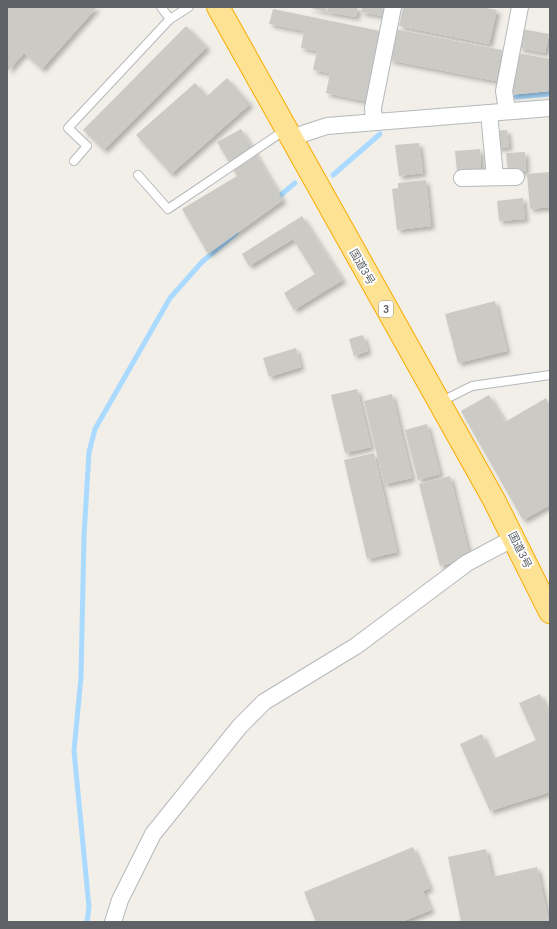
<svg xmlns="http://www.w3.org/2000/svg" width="557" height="929" viewBox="0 0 557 929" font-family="Roboto,'Noto Sans JP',sans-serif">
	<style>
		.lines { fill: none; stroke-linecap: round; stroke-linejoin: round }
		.stream { stroke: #aadaff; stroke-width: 5 }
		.building { fill: #cccac5; filter: url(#shadow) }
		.lane-casing { stroke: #b5b8bc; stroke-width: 10 }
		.street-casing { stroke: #b5b8bc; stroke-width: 18 }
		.highway-casing { stroke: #f9ab00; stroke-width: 24 }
		.lane { stroke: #fff; stroke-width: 8 }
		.street { stroke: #fff; stroke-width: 16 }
		.highway { stroke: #fde293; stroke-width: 22 }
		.labels { text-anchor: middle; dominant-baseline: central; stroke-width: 4; stroke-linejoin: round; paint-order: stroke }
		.shield { fill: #fff; stroke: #8f9295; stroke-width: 1 }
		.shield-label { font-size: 10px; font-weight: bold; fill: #5f6368 }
		.street-label { font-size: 11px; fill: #5f6368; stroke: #fff }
	</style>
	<defs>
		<filter id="shadow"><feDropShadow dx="3.5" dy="3.5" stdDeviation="2" flood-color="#0004"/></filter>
	</defs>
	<rect width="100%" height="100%" fill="#f1efe8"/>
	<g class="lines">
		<g class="stream">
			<polyline points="516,97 550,94"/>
			<polyline points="333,175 380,134"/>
			<polyline points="276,199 295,183"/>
			<polyline points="87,922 89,907 74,751 81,677 84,536 89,452 95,429 170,298 202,262 236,233"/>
		</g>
	</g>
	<g class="building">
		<polygon points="7,7 97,7 42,69 24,53 8,71"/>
		<polygon points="307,7 327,7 326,12"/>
		<polygon points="328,7 358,7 356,17 327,12"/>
		<polygon points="362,7 385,7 383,16 361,12"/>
		<polygon points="403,7 480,7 497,10 489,44 399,26"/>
		<polygon points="273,9 380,31 365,101 326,93 330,73 313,70 317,51 301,48 304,31 269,24"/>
		<polygon points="186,26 207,47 104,150 83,130"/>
		<polygon points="395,29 502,50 496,81 389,60"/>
		<polygon points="522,29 549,34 545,53 519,48"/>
		<polygon points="517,53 550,59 550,80 548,91 509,95"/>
		<polygon points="227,78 250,104 171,174 136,135 195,83 207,96"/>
		<polygon points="241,129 283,200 208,254 182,209 237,176 217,142"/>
		<polygon points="507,130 509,147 497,148 495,131"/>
		<polygon points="419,143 423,173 399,176 395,145"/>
		<polygon points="480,149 481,170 457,172 455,151"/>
		<polygon points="525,152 526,171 508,173 506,153"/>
		<polygon points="550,172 550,207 530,209 527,174"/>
		<polygon points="426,180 431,226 397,230 392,189 398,188 398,183"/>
		<polygon points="523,198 525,219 499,221 497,201"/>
		<polygon points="302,216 343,280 294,310 284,293 315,274 293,239 249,266 242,254"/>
		<polygon points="495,301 507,351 458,363 445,314"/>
		<polygon points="363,335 368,351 354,356 349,339"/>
		<polygon points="296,348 301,367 269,377 263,358"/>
		<polygon points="357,389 371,447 345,453 331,395"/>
		<polygon points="392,394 412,478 384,484 364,401"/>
		<polygon points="489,395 505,422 546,398 550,406 550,505 523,520 461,411"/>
		<polygon points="427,424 440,474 418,480 405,430"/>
		<polygon points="374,453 397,552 367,559 344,460"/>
		<polygon points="450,476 470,558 440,566 419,484"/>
		<polygon points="540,694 550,716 550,792 490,811 460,744 482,734 493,759 536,740 519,703"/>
		<polygon points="413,847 430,888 423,891 431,910 401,922 316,922 304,892"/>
		<polygon points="486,849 492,877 537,867 549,922 461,922 448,857"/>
	</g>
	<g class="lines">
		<defs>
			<g id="lane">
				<polyline points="161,7 170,19"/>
				<polyline points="74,161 87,146 68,128 170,19 189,7"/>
				<polyline points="138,175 168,209 285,130"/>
				<polyline points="440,402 472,386 550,375"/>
			</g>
			<g id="street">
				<polyline points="507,111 504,91 520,7"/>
				<polyline points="489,113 495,177"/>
				<polyline points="374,122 373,108 393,7"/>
				<polyline points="290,138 327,126 550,108"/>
				<polyline points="462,178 516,177"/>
				<polyline points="113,922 120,900 153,834 240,726 264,702 356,646 467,563 514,538"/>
			</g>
			<polyline id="highway" points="218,7 494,500 550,612"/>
		</defs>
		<use href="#lane" class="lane-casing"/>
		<use href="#street" class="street-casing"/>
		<use href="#highway" class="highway-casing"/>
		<use href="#lane" class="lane"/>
		<use href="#street" class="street"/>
		<use href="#highway" class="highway"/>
	</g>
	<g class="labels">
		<rect class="shield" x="379" y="301" width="14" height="16" rx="3"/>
		<g class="shield-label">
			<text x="386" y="309">3</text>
		</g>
		<g class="street-label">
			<text transform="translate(362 267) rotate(60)">国道3号</text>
			<text transform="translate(520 550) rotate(64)">国道3号</text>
		</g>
	</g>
	<rect width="557" height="929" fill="none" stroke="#5f6368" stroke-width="16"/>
</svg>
